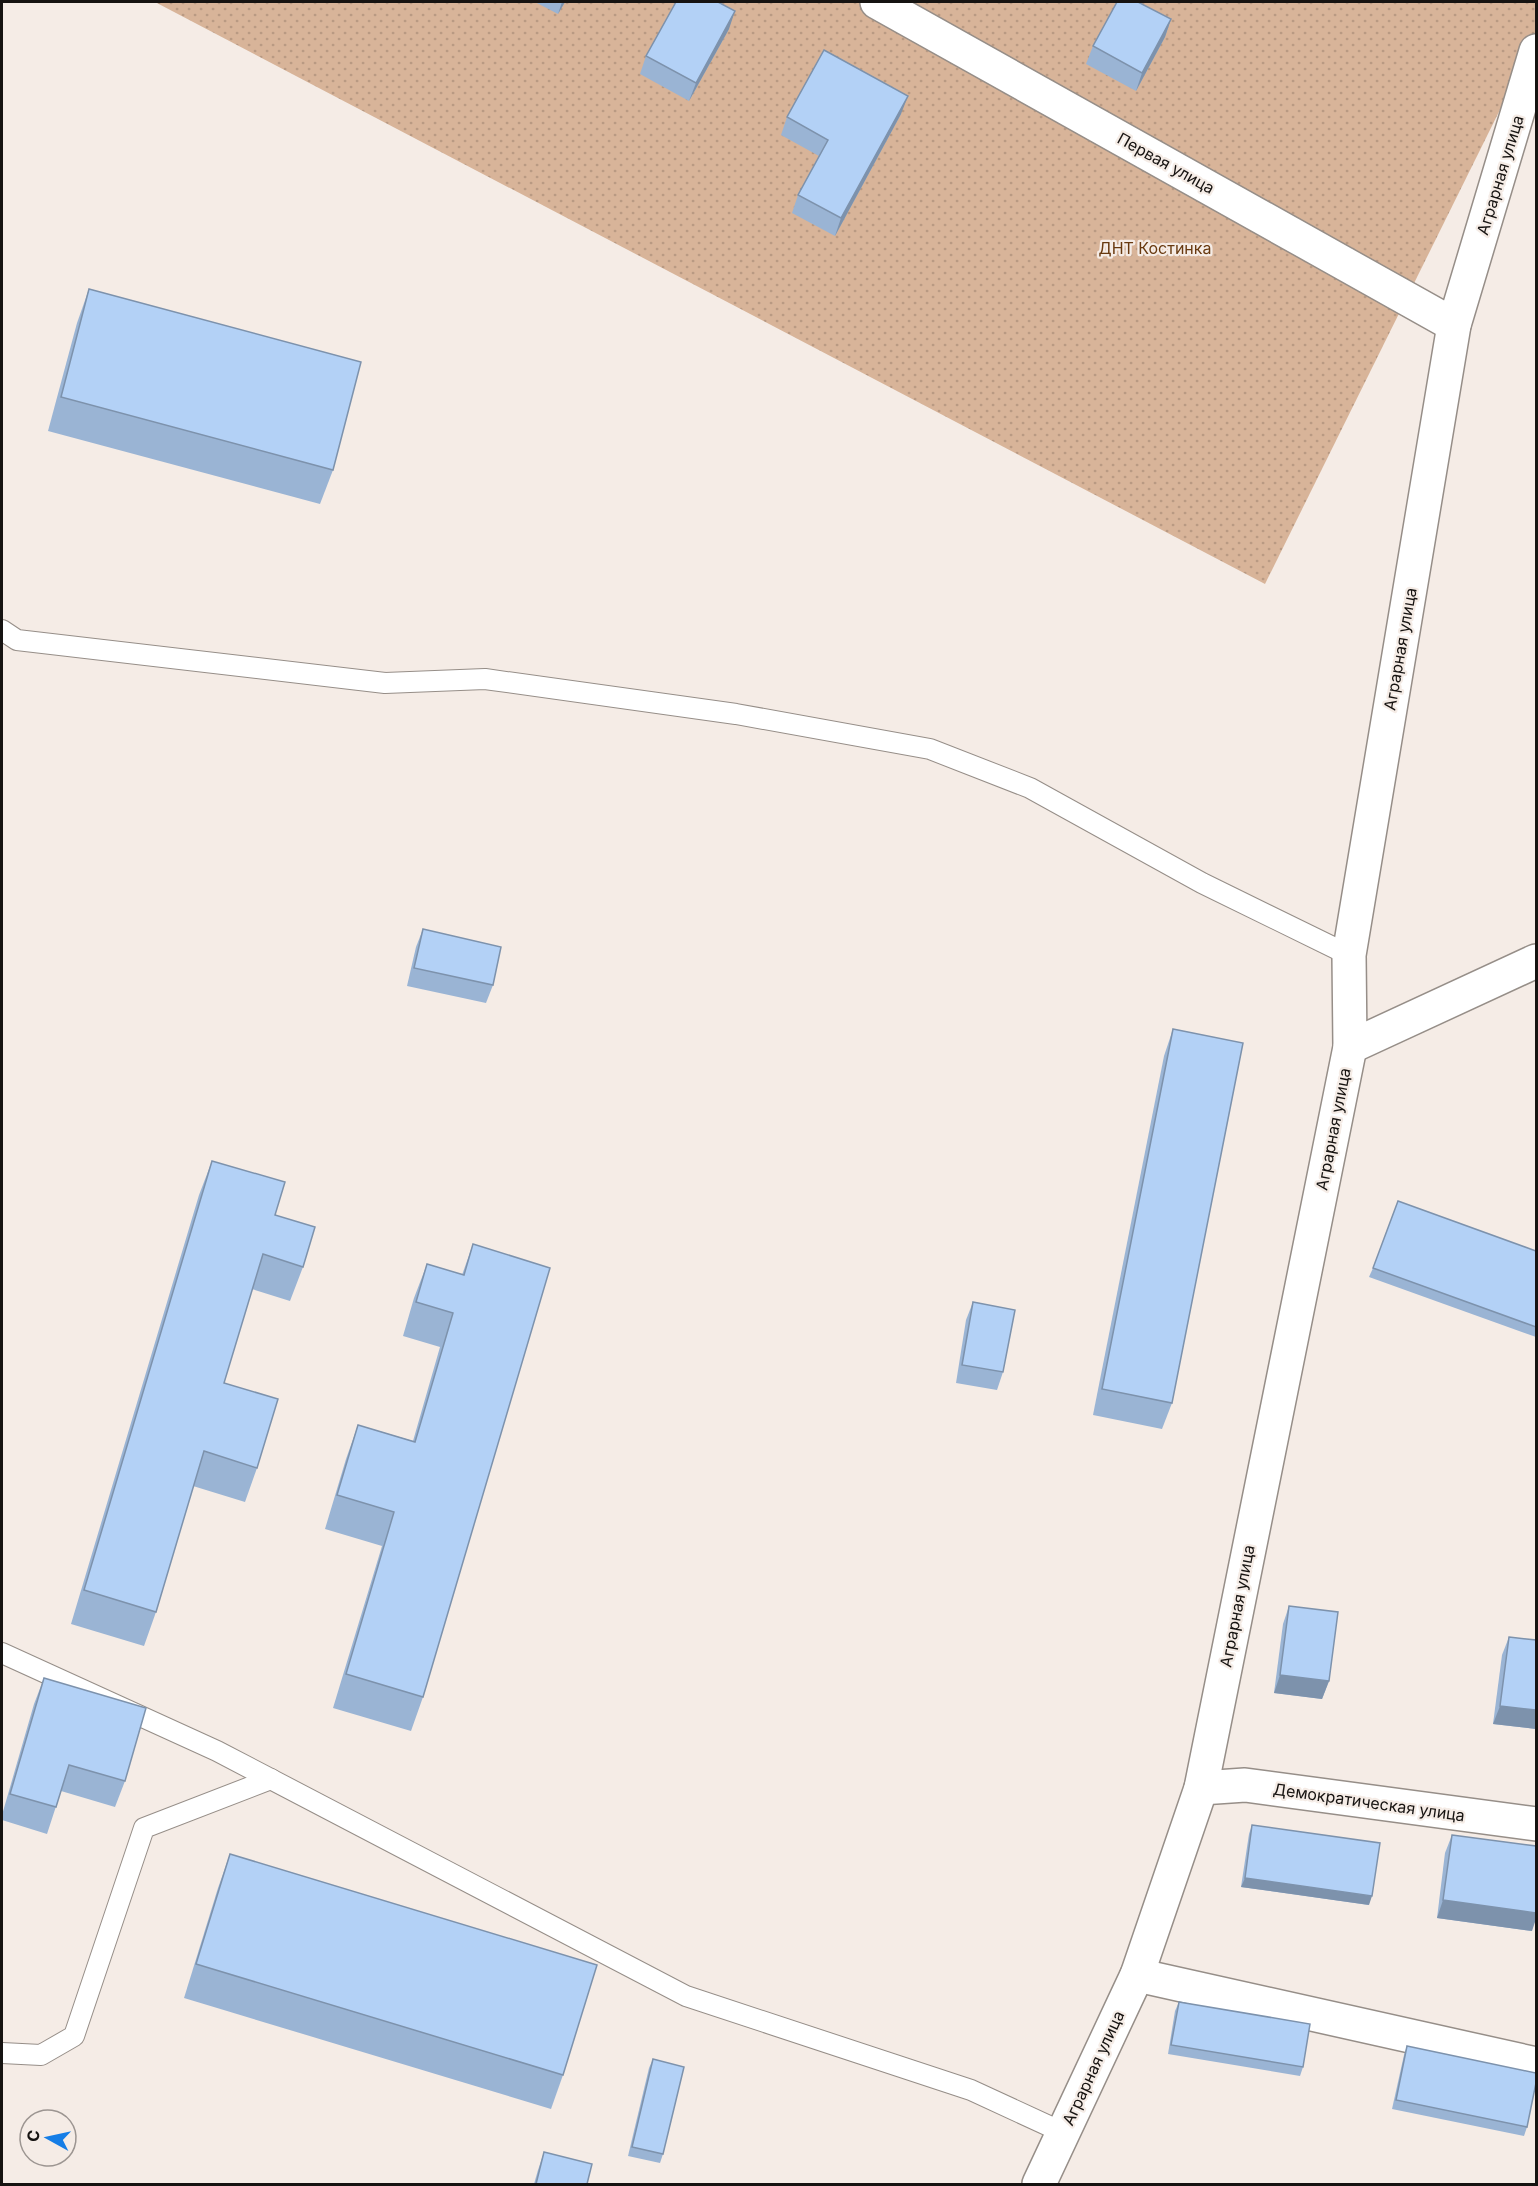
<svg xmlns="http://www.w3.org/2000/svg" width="1538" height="2186" viewBox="0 0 1538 2186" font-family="Inter,sans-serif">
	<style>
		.grass { fill: url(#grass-dots) }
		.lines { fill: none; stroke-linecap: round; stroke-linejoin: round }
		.service-casing { stroke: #968e88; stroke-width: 22 }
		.minor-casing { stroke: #968e88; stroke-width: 36 }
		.service { stroke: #fff; stroke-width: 20 }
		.minor { stroke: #fff; stroke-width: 33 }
		.wall { fill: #9ab4d4 }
		.shaded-wall { fill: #7d92ac }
		.building { fill: #b3d1f6; stroke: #7d92ac; stroke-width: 1.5 }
		.labels { text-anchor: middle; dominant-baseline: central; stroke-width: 4.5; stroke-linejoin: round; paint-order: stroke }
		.street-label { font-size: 16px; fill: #161311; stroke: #f5ece6 }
		.park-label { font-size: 16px; fill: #68390f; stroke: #f5ece6 }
	</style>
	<defs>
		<pattern id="grass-dots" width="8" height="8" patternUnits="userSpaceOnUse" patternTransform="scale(1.5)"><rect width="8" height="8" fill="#d8b499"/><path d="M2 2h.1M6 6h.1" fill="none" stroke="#b99a83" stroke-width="1.8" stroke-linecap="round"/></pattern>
	</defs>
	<rect width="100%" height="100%" fill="#f5ece6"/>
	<polygon class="grass" points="155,2 1536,2 1536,37 1265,584"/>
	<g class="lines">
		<defs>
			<g id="service">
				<polyline points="2,630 17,640 385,683 485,679 736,714 930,749 1030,788 1202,883 1349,955"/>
				<polyline points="2,1653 217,1751 686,1996 971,2090 1062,2132"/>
				<polyline points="2,2053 41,2055 74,2036 144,1828 271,1779"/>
			</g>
			<g id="minor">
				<polyline points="877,2 1454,325"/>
				<polyline points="1350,1047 1536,961"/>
				<polyline points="1201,1788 1245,1785 1536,1824"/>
				<polyline points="1137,1975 1536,2064"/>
				<polyline points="1039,2184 1137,1975 1201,1788 1350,1047 1349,955 1454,325 1536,51"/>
			</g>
		</defs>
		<use href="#service" class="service-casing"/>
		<use href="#minor" class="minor-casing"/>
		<use href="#service" class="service"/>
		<use href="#minor" class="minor"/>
	</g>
	<g class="wall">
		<polygon points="535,2 565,2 558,14"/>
		<polygon points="1171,19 1165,37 1136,91 1086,64 1093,46"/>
		<polygon points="729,29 689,101 640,74 646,56"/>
		<polygon points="901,114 835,236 792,213 798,195 819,156 781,135 787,117"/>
		<polygon points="89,289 333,470 320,504 48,431 77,323"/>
		<polygon points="423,929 493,985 486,1003 407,986 416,947"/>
		<polygon points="1173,1029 1172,1403 1162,1429 1093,1415 1164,1056"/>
		<polygon points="212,1161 303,1267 290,1301 252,1289 224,1383 257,1468 245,1502 193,1486 156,1612 144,1646 71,1624 199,1195"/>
		<polygon points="473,1244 423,1697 411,1731 333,1708 382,1546 325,1529 346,1459 358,1425 413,1441 440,1347 403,1336 414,1298 427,1264 462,1275"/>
		<polygon points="1536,1251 1536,1337 1369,1277 1373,1268"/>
		<polygon points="973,1302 1003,1372 997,1390 956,1383 966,1320"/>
		<polygon points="1289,1606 1329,1681 1322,1699 1274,1693 1283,1624"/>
		<polygon points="1509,1637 1536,1640 1536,1729 1493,1724 1502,1655"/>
		<polygon points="44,1678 125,1781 115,1807 61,1791 47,1834 2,1820 2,1815 34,1704"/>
		<polygon points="1252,1825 1369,1905 1241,1887 1249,1834"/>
		<polygon points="1452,1835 1532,1931 1437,1918 1445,1853"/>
		<polygon points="230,1854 563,2075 551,2109 184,1998 218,1888"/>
		<polygon points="1179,2002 1303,2067 1300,2076 1168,2054 1175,2011"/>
		<polygon points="1407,2046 1527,2127 1524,2136 1392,2109 1404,2055"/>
		<polygon points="653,2059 663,2154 660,2163 628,2156 649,2068"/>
		<polygon points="544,2152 587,2184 534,2184 538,2170"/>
	</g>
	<g class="shaded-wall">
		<polygon points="562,2 565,2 558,14"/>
		<polygon points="735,11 729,29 689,101 696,83"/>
		<polygon points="1171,19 1165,37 1136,91 1142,73"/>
		<polygon points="908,96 901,114 835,236 841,218"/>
		<polygon points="1280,1675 1329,1681 1322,1699 1274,1693"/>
		<polygon points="1500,1706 1536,1710 1536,1729 1493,1724"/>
		<polygon points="1245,1878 1372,1896 1369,1905 1241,1887"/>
		<polygon points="1443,1900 1536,1913 1536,1919 1532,1931 1437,1918"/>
	</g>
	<g class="building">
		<polygon points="676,2 718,2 735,11 696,83 646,56"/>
		<polygon points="1117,2 1138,2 1171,19 1142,73 1093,46"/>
		<polygon points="824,50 908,96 841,218 798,195 828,140 787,117"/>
		<polygon points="89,289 361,362 333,470 61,397"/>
		<polygon points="423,929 501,947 493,985 414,968"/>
		<polygon points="1173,1029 1243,1043 1172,1403 1102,1389"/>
		<polygon points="212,1161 285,1182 275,1215 315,1227 303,1267 263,1254 224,1383 278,1399 257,1468 204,1451 156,1612 84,1590"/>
		<polygon points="1398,1201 1536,1251 1536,1327 1373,1268"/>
		<polygon points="473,1244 550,1268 423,1697 346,1674 394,1512 337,1495 358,1425 415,1442 453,1313 416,1302 427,1264 464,1275"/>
		<polygon points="973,1302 1015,1310 1003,1372 962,1365"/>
		<polygon points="1289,1606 1338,1612 1329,1681 1280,1675"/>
		<polygon points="1509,1637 1536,1640 1536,1710 1500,1706"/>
		<polygon points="44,1678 146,1708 125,1781 69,1765 56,1807 10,1794"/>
		<polygon points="1252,1825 1380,1843 1372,1896 1245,1878"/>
		<polygon points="1452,1835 1536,1846 1536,1913 1443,1900"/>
		<polygon points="230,1854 597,1965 563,2075 196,1964"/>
		<polygon points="1179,2002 1310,2024 1303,2067 1171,2045"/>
		<polygon points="1407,2046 1536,2073 1536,2083 1527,2127 1396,2100"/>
		<polygon points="653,2059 684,2067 663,2154 632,2147"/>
		<polygon points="544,2152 592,2164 587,2184 536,2184"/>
	</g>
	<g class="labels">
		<g class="street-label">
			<text transform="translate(1166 163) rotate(29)">Первая улица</text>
			<text transform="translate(1500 175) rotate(-73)">Аграрная улица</text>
			<text transform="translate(1400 649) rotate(-80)">Аграрная улица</text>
			<text transform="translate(1333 1129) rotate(-79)">Аграрная улица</text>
			<text transform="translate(1237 1606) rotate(-79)">Аграрная улица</text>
			<text transform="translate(1369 1802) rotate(8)">Демократическая улица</text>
			<text transform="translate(1093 2068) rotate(-65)">Аграрная улица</text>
		</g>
		<g class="park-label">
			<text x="1155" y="248">ДНТ Костинка</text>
		</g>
	</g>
	<rect width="1538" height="2186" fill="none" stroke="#161311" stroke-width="6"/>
	<g transform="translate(48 2138) rotate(278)"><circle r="28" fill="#f5ece6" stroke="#9c9591" stroke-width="1.5"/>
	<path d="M0-4.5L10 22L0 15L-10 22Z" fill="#167ee6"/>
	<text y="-9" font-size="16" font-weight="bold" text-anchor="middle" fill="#161311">С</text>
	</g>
</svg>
